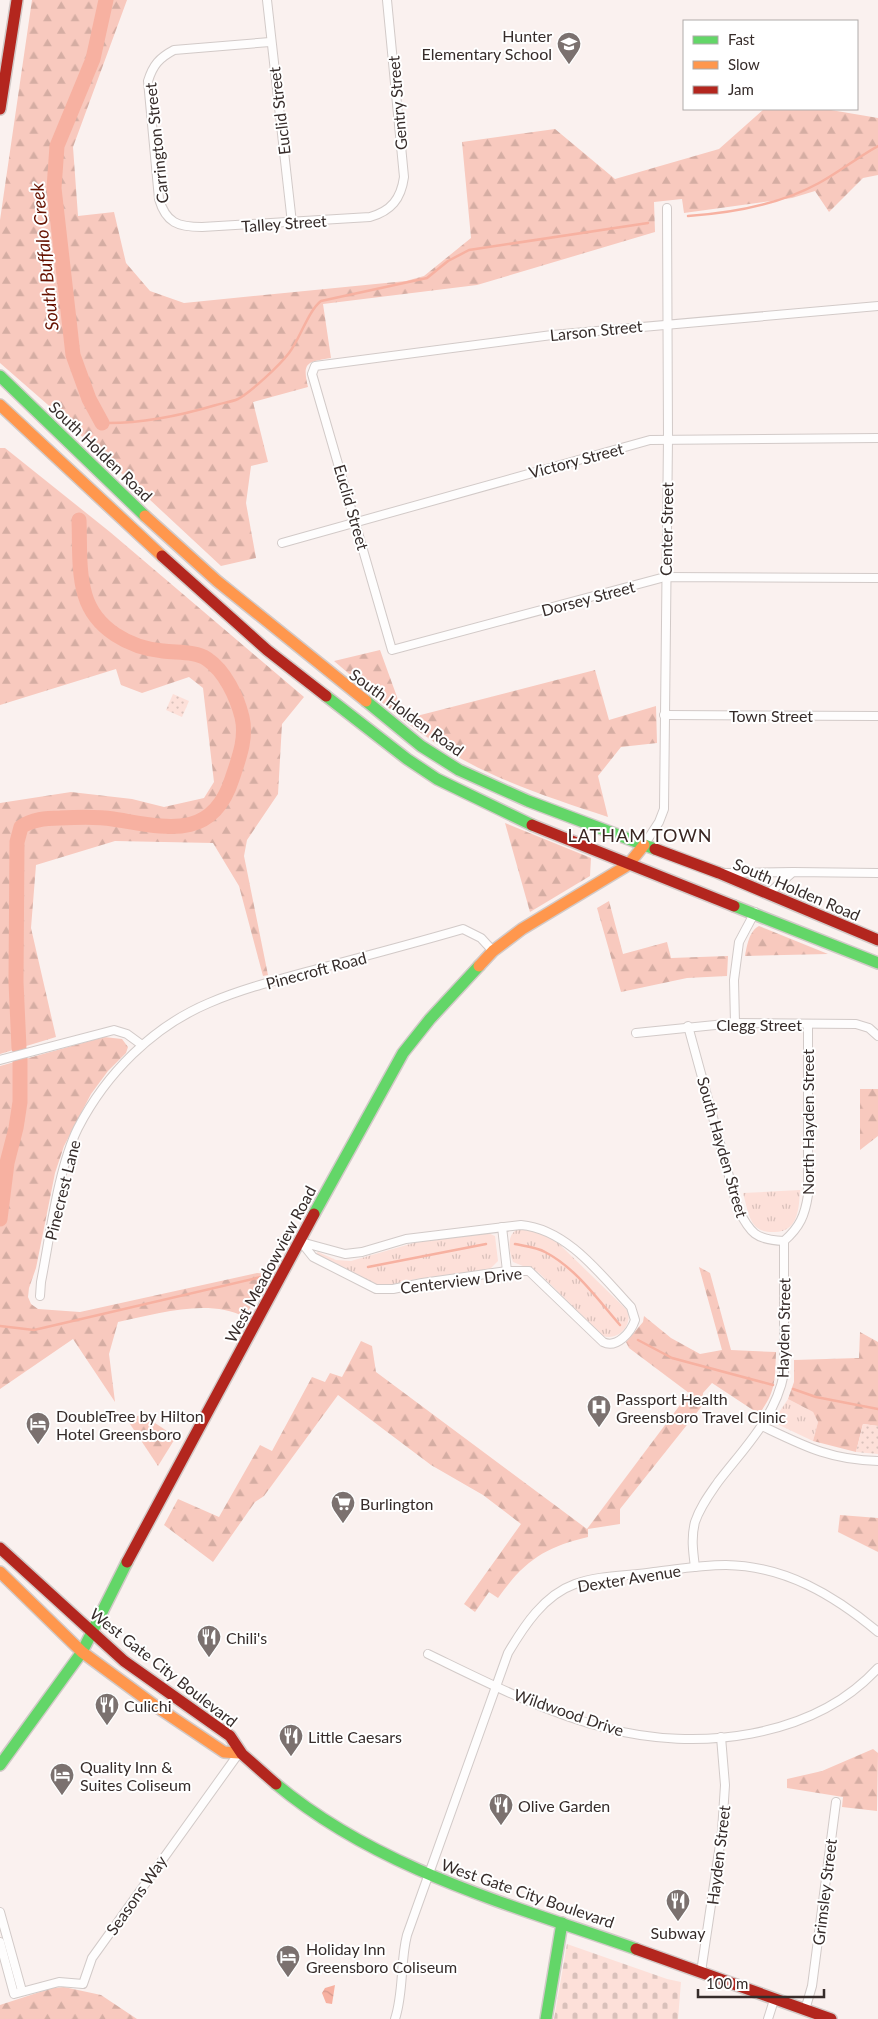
<svg xmlns="http://www.w3.org/2000/svg" width="878" height="2019" viewBox="0 0 878 2019" font-family="Lato,sans-serif">
	<style>
		.grass { fill: url(#grass-tufts) }
		.forest { fill: url(#forest-firs) }
		.cemetery { fill: url(#cemetery-stones) }
		.park { fill: url(#park-dots) }
		.water { fill: url(#water-waves) }
		.lines { fill: none; stroke-linecap: round; stroke-linejoin: round }
		.stream { stroke: #f7b1a1; stroke-width: 2.5 }
		.river { stroke: #f7b1a1; stroke-width: 15 }
		.street-casing { stroke: #d2cac8; stroke-width: 10 }
		.fast-casing { stroke: #d2cac8; stroke-width: 14 }
		.slow-casing { stroke: #d2cac8; stroke-width: 14 }
		.jam-casing { stroke: #d2cac8; stroke-width: 14 }
		.street { stroke: #fefdfd; stroke-width: 8 }
		.fast { stroke: #63d668; stroke-width: 11 }
		.slow { stroke: #ff974d; stroke-width: 11 }
		.jam { stroke: #b3261e; stroke-width: 11 }
		.labels { text-anchor: middle; dominant-baseline: central; stroke-width: 4; stroke-linejoin: round; paint-order: stroke }
		.poi-label { font-size: 16px; fill: #362c2a; stroke: #fff; text-anchor: start }
		.street-label { font-size: 16px; fill: #362c2a; stroke: #fff }
		.water-label { font-size: 18px; font-style: italic; fill: #661200; stroke: #fff }
		.neighbourhood-label { font-size: 18px; letter-spacing: 1px; fill: #392622; stroke: #fff }
	</style>
	<defs>
		<pattern id="grass-tufts" width="24" height="20" patternUnits="userSpaceOnUse" patternTransform="scale(1.25)"><rect width="24" height="20" fill="#fde0d9"/><path d="M3 7l-1-3M5 7V3M7 7l1-3M15 17l-1-3M17 17v-4M19 17l1-3" fill="none" stroke="#d9c0ba"/></pattern>
		<pattern id="forest-firs" width="22" height="20" patternUnits="userSpaceOnUse" patternTransform="scale(1.25)"><rect width="22" height="20" fill="#f8c9be"/><path d="M5 1l3.5 6h-7zM16 11l3.5 6h-7z" fill="#d5ada3"/></pattern>
		<pattern id="cemetery-stones" width="16" height="16" patternUnits="userSpaceOnUse" patternTransform="scale(1.25)"><rect width="16" height="16" fill="#fde0d9"/><path d="M2 7V4a2 2 0 0 1 4 0v3zM10 15v-3a2 2 0 0 1 4 0v3z" fill="#d9c0ba"/></pattern>
		<pattern id="park-dots" width="8" height="8" patternUnits="userSpaceOnUse" patternTransform="scale(1.25)"><rect width="8" height="8" fill="#fde0d9"/><path d="M2 2h.1M6 6h.1" fill="none" stroke="#d9c0ba" stroke-width="1.8" stroke-linecap="round"/></pattern>
		<pattern id="water-waves" width="16" height="10" patternUnits="userSpaceOnUse" patternTransform="scale(1.25)"><rect width="16" height="10" fill="#f7b1a1"/><path d="M0 5q4-4 8 0t8 0" fill="none" stroke="#d4988b"/></pattern>
	</defs>
	<rect width="100%" height="100%" fill="#faf1ef"/>
	<g class="grass">
		<path d="M800,1190C799,1209 798,1233 773,1232C766,1232 760,1231 755,1226C748,1218 746,1203 743,1193Z"/>
		<path d="M518,1229L531,1231L553,1238L628,1311C632,1326 618,1341 603,1336L538,1272L513,1262C509,1252 506,1234 518,1229Z"/>
		<polygon points="488,1233 495,1236 498,1261 490,1269 416,1279 385,1286 368,1282 315,1254 318,1252 336,1260 351,1261 417,1242"/>
		<polygon points="788,1399 813,1412 818,1422 813,1441 777,1424 776,1417"/>
	</g>
	<g class="forest">
		<path d="M32,0H127L73,147L78,216L114,212L126,263L150,291L184,303L406,281L424,276L471,238L462,142L555,129L615,179L719,149L764,109H825L878,118V175L863,178L829,212L815,191L792,198L684,213L682,199L654,202L655,232L477,285L323,304L331,358C307,362 302,362 308,387L253,402L268,462L251,466L246,503L256,558L221,566L47,404L0,363V220Z"/>
		<polygon points="0,448 5,448 110,532 304,697 282,724 278,794 247,840 244,856 268,975 263,976 239,886 213,843 115,841 36,865 31,928 56,1037 0,1054 0,803 71,792 132,799 164,807 204,798 214,782 203,688 189,677 142,693 121,685 116,669 0,705"/>
		<path d="M380,650L405,719L595,670L609,720L656,706L657,743L621,747L598,776L608,817C548,797 487,778 434,742C399,719 366,688 334,661Z"/>
		<polygon points="505,823 591,858 590,876 530,912"/>
		<polygon points="609,901 623,954 667,942 671,958 728,956 727,976 687,978 621,992 597,908"/>
		<path d="M759,926L828,954L745,956C747,946 749,931 759,926Z"/>
		<path d="M104,1037L122,1039L128,1047L126,1053L108,1071L91,1094L64,1146L55,1173L36,1268L29,1288L28,1297L31,1304L38,1309L80,1312L257,1273L268,1274L245,1317C207,1298 158,1314 118,1322L109,1354L115,1402L73,1339L0,1389V1066Z"/>
		<polygon points="860,1089 878,1089 878,1136 860,1150"/>
		<path d="M699,1267L710,1273L731,1350L776,1352C775,1379 776,1392 759,1414L712,1383L703,1393L702,1406L620,1509V1524L588,1529V1537C545,1547 524,1561 498,1598L489,1592L475,1612L464,1604L521,1524L483,1495L431,1465L338,1395L264,1496L255,1502L213,1562L164,1525L178,1499L219,1517L260,1445L272,1451L312,1377L325,1382L330,1373L342,1377L361,1341L372,1346L376,1372L587,1529L689,1393L629,1348L626,1342L643,1322L644,1316L671,1338L700,1354L722,1350Z"/>
		<polygon points="860,1332 878,1342 878,1426 863,1424 856,1452 813,1441 818,1422 813,1412 788,1399 794,1382 794,1360 859,1358"/>
		<polygon points="143,1415 176,1437 158,1466 126,1418"/>
		<polygon points="840,1515 878,1518 878,1552 838,1532"/>
		<polygon points="873,1749 878,1753 877,1811 842,1807 843,1797 787,1788 787,1779 822,1771"/>
		<polygon points="64,1987 101,1995 137,2019 0,2019 0,2005 52,1988"/>
	</g>
	<polygon class="cemetery" points="567,1944 667,1979 681,1982 678,2019 554,2019"/>
	<g class="park">
		<polygon points="173,694 189,701 182,717 166,710"/>
		<polygon points="863,1424 878,1426 878,1454 856,1452"/>
	</g>
	<polygon class="water" points="335,1985 332,2004 326,2003 322,1993 325,1988"/>
	<g class="lines">
		<g class="stream">
			<path d="M688,216C732,213 779,205 819,183C839,172 858,157 878,146"/>
			<path d="M102,423C141,424 179,416 216,405C222,403 231,402 238,399C252,391 279,366 289,353C300,339 308,311 321,301L427,278L448,261L469,250L648,223"/>
			<path d="M515,1244C524,1246 537,1247 545,1252C576,1268 598,1300 620,1325"/>
			<polyline points="368,1267 486,1244"/>
			<polyline points="0,1326 34,1330 261,1277"/>
			<polyline points="638,1340 672,1358 773,1385"/>
			<polyline points="793,1389 816,1397 878,1409"/>
		</g>
		<g class="river">
			<polyline points="102,423 89,399 73,355 54,188 57,146 93,59 106,0"/>
			<path d="M19,1048L16,982L17,842L21,827C32,819 46,818 60,818C77,817 96,816 113,819C164,827 212,842 232,779C239,758 247,738 242,717C237,697 225,671 207,659C195,651 177,653 163,651C130,648 95,629 85,595C78,571 80,545 79,520"/>
			<polyline points="0,1219 7,1163 16,1128 20,1102 20,1058"/>
		</g>
		<defs>
			<g id="street">
				<polyline points="267,0 292,223"/>
				<path d="M270,42L174,50C159,58 153,65 148,81L159,199C166,223 178,227 202,227L370,217C391,211 401,199 404,177L387,0"/>
				<polyline points="878,306 552,335 315,366 312,374 392,650 665,577 878,578"/>
				<polyline points="282,543 650,440 878,438"/>
				<polyline points="664,715 878,716"/>
				<polyline points="644,845 659,822 664,809 668,438 667,208"/>
				<polyline points="723,873 793,872"/>
				<polyline points="769,893 793,872 878,873"/>
				<polyline points="735,1023 734,980 739,942 755,912"/>
				<path d="M688,1026L738,1209C750,1233 756,1240 784,1241"/>
				<polyline points="636,1033 735,1023 856,1024 869,1028 878,1036"/>
				<polyline points="0,1060 114,1030 127,1034 142,1045"/>
				<path d="M521,1225C567,1229 601,1275 631,1307L635,1320C631,1332 617,1349 603,1342L529,1271H507L422,1283L393,1289H376L313,1257L301,1242L345,1254L362,1252L406,1239Z"/>
				<polyline points="502,1227 507,1271"/>
				<path d="M784,1241C800,1227 805,1215 808,1195V1024"/>
				<path d="M40,1296L41,1282C50,1237 58,1168 78,1128C106,1074 152,1027 209,1003C244,988 281,979 317,969C366,956 415,943 463,929L481,938L493,951"/>
				<path d="M762,1426C804,1446 830,1460 878,1461"/>
				<path d="M695,1567C693,1552 691,1537 695,1522C700,1507 709,1495 718,1482C744,1448 776,1417 784,1373V1241"/>
				<path d="M428,1654C486,1682 544,1712 606,1728C696,1752 813,1739 878,1668"/>
				<polyline points="0,1912 22,1991"/>
				<polyline points="0,1942 14,1994 59,1982 83,1984 92,1958 239,1753"/>
				<polyline points="701,1972 722,1831 725,1785 721,1737"/>
				<polyline points="805,2010 812,1986 836,1802"/>
				<path d="M395,2019C404,1992 400,1962 407,1935L508,1653C524,1626 544,1595 575,1584C599,1575 629,1576 654,1572C678,1569 702,1565 726,1565C785,1566 834,1595 878,1632"/>
				<polyline points="768,2019 774,2000"/>
			</g>
			<g id="fast">
				<polyline points="0,376 145,516"/>
				<polyline points="326,696 407,759 437,779 532,825"/>
				<polyline points="366,701 421,746 459,770 528,801 655,849"/>
				<polyline points="734,906 878,963"/>
				<polyline points="314,1214 403,1053 430,1019 479,966"/>
				<polyline points="0,1765 82,1652 127,1562"/>
				<path d="M276,1784C379,1870 512,1905 636,1949"/>
				<polyline points="546,2019 562,1923"/>
			</g>
			<g id="slow">
				<polyline points="0,405 162,556"/>
				<polyline points="145,516 217,581 366,701"/>
				<polyline points="479,966 493,951 522,929 628,865 644,845"/>
				<polyline points="0,1572 82,1652 154,1705 224,1752 239,1753"/>
			</g>
			<g id="jam">
				<polyline points="0,109 17,0"/>
				<polyline points="162,556 267,650 326,696"/>
				<polyline points="532,825 734,906"/>
				<polyline points="655,849 719,873 878,940"/>
				<polyline points="0,1548 124,1661 230,1736 242,1754 276,1784"/>
				<polyline points="127,1562 314,1214"/>
				<polyline points="636,1949 831,2019"/>
			</g>
		</defs>
		<use href="#street" class="street-casing"/>
		<use href="#fast" class="fast-casing"/>
		<use href="#slow" class="slow-casing"/>
		<use href="#jam" class="jam-casing"/>
		<use href="#street" class="street"/>
		<use href="#fast" class="fast"/>
		<use href="#slow" class="slow"/>
		<use href="#jam" class="jam"/>
	</g>
	<defs>
		<symbol id="school-pin" viewBox="-11 -11 22 30"><path d="M0 17L-7.5 6A9.5 9.5 0 1 1 7.5 6Z" fill="#7b716f" stroke="#fff"/><path d="M0-5L7-2L0 1L-7-2ZM-4 1L0 2.5L4 1V4Q0 6-4 4Z" fill="#fff"/></symbol>
		<symbol id="hospital-pin" viewBox="-11 -11 22 30"><path d="M0 17L-7.5 6A9.5 9.5 0 1 1 7.5 6Z" fill="#7b716f" stroke="#fff"/><path d="M-5-5h3v3.5h4V-5h3V5h-3V1.5h-4V5h-3Z" fill="#fff"/></symbol>
		<symbol id="hotel-pin" viewBox="-11 -11 22 30"><path d="M0 17L-7.5 6A9.5 9.5 0 1 1 7.5 6Z" fill="#7b716f" stroke="#fff"/><path d="M-6-4.5h1.5V1H6V5H4.5V3h-9V5H-6ZM-4 0a1.8 1.8 0 1 1 3.6 0ZM.5 0V-2.5h3Q6-2.5 6 0Z" fill="#fff"/></symbol>
		<symbol id="supermarket-pin" viewBox="-11 -11 22 30"><path d="M0 17L-7.5 6A9.5 9.5 0 1 1 7.5 6Z" fill="#7b716f" stroke="#fff"/><path d="M-6-5.5h2.5l.6 2H6L4.5 2H-2.5L-4.4-4H-6ZM-1.5 3.2a1.3 1.3 0 1 0 .1 0ZM3 3.2a1.3 1.3 0 1 0 .1 0Z" fill="#fff"/></symbol>
		<symbol id="restaurant-pin" viewBox="-11 -11 22 30"><path d="M0 17L-7.5 6A9.5 9.5 0 1 1 7.5 6Z" fill="#7b716f" stroke="#fff"/><path d="M-5-6h1v4h1v-4h1v4h1v-4h1v5L-1.5 .5V6h-2V.5L-5-1ZM5-6V6H3V1.5H1.5Q1.5-4 5-6Z" fill="#fff"/></symbol>
	</defs>
	<g fill-rule="evenodd">
		<use href="#school-pin" x="555" y="30" width="28" height="38"/>
		<use href="#hospital-pin" x="585" y="1393" width="28" height="38"/>
		<use href="#hotel-pin" x="24" y="1410" width="28" height="38"/>
		<use href="#supermarket-pin" x="329" y="1489" width="28" height="38"/>
		<use href="#restaurant-pin" x="195" y="1623" width="28" height="38"/>
		<use href="#restaurant-pin" x="93" y="1691" width="28" height="38"/>
		<use href="#restaurant-pin" x="277" y="1722" width="28" height="38"/>
		<use href="#hotel-pin" x="48" y="1761" width="28" height="38"/>
		<use href="#restaurant-pin" x="487" y="1791" width="28" height="38"/>
		<use href="#restaurant-pin" x="664" y="1887" width="28" height="38"/>
		<use href="#hotel-pin" x="274" y="1943" width="28" height="38"/>
	</g>
	<g class="labels">
		<g class="poi-label">
			<text x="552" y="35" text-anchor="end">Hunter<tspan x="552" dy="18">Elementary School</tspan></text>
			<text x="616" y="1398">Passport Health<tspan x="616" dy="18">Greensboro Travel Clinic</tspan></text>
			<text x="56" y="1415">DoubleTree by Hilton<tspan x="56" dy="18">Hotel Greensboro</tspan></text>
			<text x="360" y="1503">Burlington</text>
			<text x="226" y="1637">Chili's</text>
			<text x="124" y="1705">Culichi</text>
			<text x="308" y="1736">Little Caesars</text>
			<text x="80" y="1766">Quality Inn &amp;<tspan x="80" dy="18">Suites Coliseum</tspan></text>
			<text x="518" y="1805">Olive Garden</text>
			<text x="678" y="1932" text-anchor="middle">Subway</text>
			<text x="306" y="1948">Holiday Inn<tspan x="306" dy="18">Greensboro Coliseum</tspan></text>
		</g>
		<g class="street-label">
			<text transform="translate(397 103) rotate(-95)">Gentry Street</text>
			<text transform="translate(279 111) rotate(-97)">Euclid Street</text>
			<text transform="translate(156 143) rotate(-96)">Carrington Street</text>
			<text transform="translate(284 223) rotate(-4)">Talley Street</text>
			<text transform="translate(596 330) rotate(-6)">Larson Street</text>
			<text transform="translate(101 451) rotate(44)">South Holden Road</text>
			<text transform="translate(576 460) rotate(-15)">Victory Street</text>
			<text transform="translate(352 507) rotate(74)">Euclid Street</text>
			<text transform="translate(666 529) rotate(-89)">Center Street</text>
			<text transform="translate(588 598) rotate(-15)">Dorsey Street</text>
			<text transform="translate(407 712) rotate(36)">South Holden Road</text>
			<text x="771" y="715">Town Street</text>
			<text transform="translate(797 889) rotate(23)">South Holden Road</text>
			<text transform="translate(316 970) rotate(-15)">Pinecroft Road</text>
			<text x="759" y="1024">Clegg Street</text>
			<text transform="translate(807 1122) rotate(-90)">North Hayden Street</text>
			<text transform="translate(723 1147) rotate(74)">South Hayden Street</text>
			<text transform="translate(62 1190) rotate(-76)">Pinecrest Lane</text>
			<text transform="translate(270 1264) rotate(-62)">West Meadowview Road</text>
			<text transform="translate(461 1280) rotate(-7)">Centerview Drive</text>
			<text transform="translate(783 1328) rotate(-89)">Hayden Street</text>
			<text transform="translate(629 1578) rotate(-9)">Dexter Avenue</text>
			<text transform="translate(164 1667) rotate(38)">West Gate City Boulevard</text>
			<text transform="translate(569 1712) rotate(19)">Wildwood Drive</text>
			<text transform="translate(718 1855) rotate(-83)">Hayden Street</text>
			<text transform="translate(824 1892) rotate(-83)">Grimsley Street</text>
			<text transform="translate(528 1893) rotate(19)">West Gate City Boulevard</text>
			<text transform="translate(136 1895) rotate(-55)">Seasons Way</text>
		</g>
		<g class="water-label">
			<text transform="translate(44 257) rotate(-96)">South Buffalo Creek</text>
		</g>
		<g class="neighbourhood-label">
			<text x="640" y="835">LATHAM TOWN</text>
		</g>
	</g>
	<rect x="683" y="20" width="175" height="90" fill="#ffffff" stroke="#afabaa"/>
	<rect x="693" y="36" width="25" height="8" fill="#63d668" stroke="#afabaa"/>
	<text x="728" y="45" font-size="15" fill="#362c2a">Fast</text>
	<rect x="693" y="61" width="25" height="8" fill="#ff974d" stroke="#afabaa"/>
	<text x="728" y="70" font-size="15" fill="#362c2a">Slow</text>
	<rect x="693" y="86" width="25" height="8" fill="#b3261e" stroke="#afabaa"/>
	<text x="728" y="95" font-size="15" fill="#362c2a">Jam</text>
	<path d="M698 1989v8h126v-8" fill="none" stroke="#362c2a" stroke-width="2.5"/>
	<text x="706" y="1989" font-size="15" fill="#362c2a" stroke="#ffffff" stroke-width="4" paint-order="stroke">100 m</text>
</svg>
